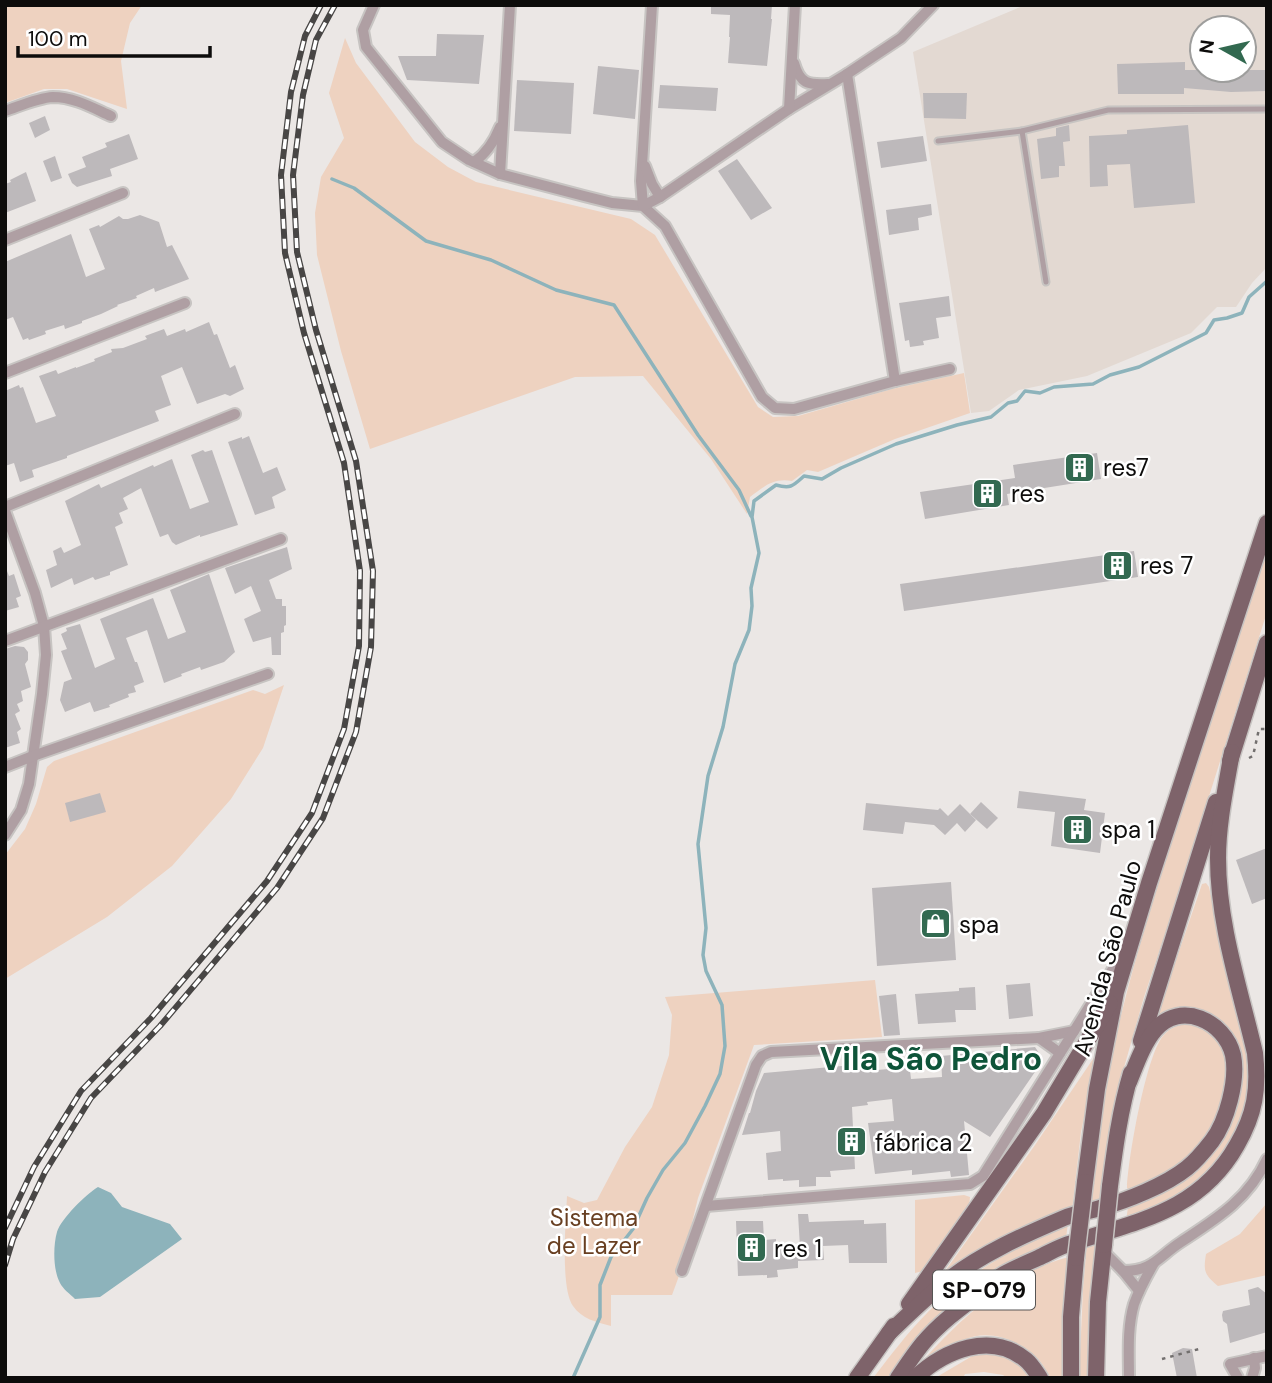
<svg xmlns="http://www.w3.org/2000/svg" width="1272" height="1383" viewBox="0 0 1272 1383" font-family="'DM Sans',sans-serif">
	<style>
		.built { fill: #e3d9d2; fill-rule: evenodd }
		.green { fill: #eed2c0 }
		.water { fill: #8db3bb }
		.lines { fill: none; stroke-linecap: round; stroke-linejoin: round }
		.stream { stroke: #8db3bb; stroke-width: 3.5 }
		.building { fill: #bdb9bb }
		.lane-casing { stroke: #c7c4c2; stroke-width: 9 }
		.street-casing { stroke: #c7c4c2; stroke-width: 14 }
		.primary-casing { stroke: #c7c4c2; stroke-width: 19 }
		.path { stroke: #726f6e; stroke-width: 2.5; stroke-dasharray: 3.5 5; stroke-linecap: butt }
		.lane { stroke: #af9fa3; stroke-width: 5 }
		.street { stroke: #af9fa3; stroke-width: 10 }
		.primary { stroke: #7e636a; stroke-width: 16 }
		.rail-casing { stroke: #484645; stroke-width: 6 }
		.rail { stroke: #fff; stroke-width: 3.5; stroke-dasharray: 10; stroke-linecap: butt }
		.primary-bridge-casing { stroke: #c7c4c2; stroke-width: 19; stroke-linecap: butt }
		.primary-bridge { stroke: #7e636a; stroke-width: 16 }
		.labels { text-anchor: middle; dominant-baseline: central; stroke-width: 5; stroke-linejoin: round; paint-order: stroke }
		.shield { fill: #fff; stroke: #565554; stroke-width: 2 }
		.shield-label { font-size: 23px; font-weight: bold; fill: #0d0c0b }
		.poi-label { font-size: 24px; fill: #0d0c0b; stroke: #fff; text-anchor: start }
		.street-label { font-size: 24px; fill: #0d0c0b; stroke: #fff }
		.park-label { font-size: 24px; fill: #683f21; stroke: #fff }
		.district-label { font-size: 32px; font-weight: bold; fill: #0e5439; stroke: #fff }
	</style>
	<rect width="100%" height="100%" fill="#ebe7e5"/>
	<path class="built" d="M1025,5H1267V267L1252,283L1236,307H1217L1191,333L1087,376L1019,390L989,411L971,413L913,52ZM1202,28H1244V70H1202Z"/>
	<g class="green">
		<polygon points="5,5 142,5 130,23 121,61 127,109 67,89 44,89 5,103"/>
		<path d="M345,38L356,63L415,142L448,167L476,182L631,219L655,235L758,407L773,417L798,416L892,389L964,373L970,413L895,439L818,472L807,470L792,481C773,478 765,486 750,497L747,514L711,459L643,376L575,377L370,449L341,351L317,255L315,213L321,177L344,138L329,93Z"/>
		<path d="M1267,550V612L1177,898L1144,997L1123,1071L1108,1142L1101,1200L1091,1201C1095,1164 1098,1127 1105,1090C1122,996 1152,904 1181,813C1209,725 1237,637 1267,550Z"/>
		<polygon points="284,685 263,748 231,799 172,866 107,917 5,979 5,855 25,829 36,804 47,767 54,761 253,690 265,694"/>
		<polygon points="1206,883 1209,887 1222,950 1246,1045 1250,1072 1249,1087 1241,1124 1216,1166 1180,1196 1126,1221 1128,1207 1196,1169 1239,1065 1237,1043 1228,1029 1218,1019 1207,1014 1159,1018 1157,1016 1202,884"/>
		<path d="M875,980L882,1037L754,1045L698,1198L679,1276L672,1295H611V1326C596,1322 582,1319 573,1306C560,1288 566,1219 567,1196L584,1203L597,1200L625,1147L652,1107L669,1055L672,1015L665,997Z"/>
		<path d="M1192,1023C1200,1027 1213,1031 1219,1039C1232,1056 1227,1099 1219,1118C1213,1130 1198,1153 1187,1161C1173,1172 1145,1186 1129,1190L1127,1188C1128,1159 1146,1056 1163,1036C1170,1027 1181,1024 1192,1023Z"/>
		<polygon points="1097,1053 1081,1132 1072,1210 933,1288 1035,1145"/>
		<polygon points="964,1195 970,1197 969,1206 927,1270 915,1273 915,1200"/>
		<path d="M1267,1203V1275L1218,1286C1205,1275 1203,1272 1206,1254L1240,1234Z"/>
		<path d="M1068,1223L1066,1238L910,1350L888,1378H873C891,1355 908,1332 928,1312C968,1272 1018,1247 1068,1223Z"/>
		<polygon points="1098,1239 1089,1378 1079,1378 1083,1290 1087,1243"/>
		<path d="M1069,1257L1062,1326L1064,1378H1050C1047,1372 1043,1364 1038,1359C1020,1340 989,1328 963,1340C943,1349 925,1365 908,1378C949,1329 1005,1273 1069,1257Z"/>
		<path d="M991,1354C1008,1358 1020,1363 1031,1378H1007L1003,1375L984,1372L965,1374L963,1378H935L974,1355Z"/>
	</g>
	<path class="water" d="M98,1187L111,1193L122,1207L170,1224L182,1239L100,1297L75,1299C70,1294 63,1289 60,1283C53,1270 53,1246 57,1232C61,1219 86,1194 98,1187Z"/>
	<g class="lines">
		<g class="stream">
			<polyline points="332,179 354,188 426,241 491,260 556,290 614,305 698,435 739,490 751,516"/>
			<path d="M573,1378L600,1317V1285L611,1257L633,1229L647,1198L663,1170L685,1143L705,1106L720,1074L725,1046L722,1005L706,971L703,955L706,928L698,844L708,776L723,727L735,664L749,630L752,606L751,588L759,553L752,517L754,501L776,485C791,489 793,486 804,476L822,479L841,468L896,444L957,425L991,417L1008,403L1017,401L1025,391L1040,393L1054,387L1093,384L1110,375L1139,367L1206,333L1214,320L1227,318L1242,313L1249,297L1267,281"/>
		</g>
	</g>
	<g class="building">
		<polygon points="711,5 772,5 771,19 772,19 767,66 728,63 730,37 729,37 730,15 711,14"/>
		<polygon points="437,34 484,35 479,84 407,80 398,56 436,56"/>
		<polygon points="1185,62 1185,70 1267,70 1267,91 1231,92 1184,88 1184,94 1118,94 1117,64"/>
		<polygon points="598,66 639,70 635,119 593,114"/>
		<polygon points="517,80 574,83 571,134 514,131"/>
		<polygon points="660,85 718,88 716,111 658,108"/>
		<polygon points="923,93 967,93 966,119 924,118"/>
		<polygon points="45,116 50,130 35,138 29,123"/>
		<polygon points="1069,125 1070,141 1063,142 1065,166 1059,166 1059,177 1041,179 1037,139 1056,136 1056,128"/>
		<polygon points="1188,125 1195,203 1134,208 1130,164 1107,165 1108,186 1090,187 1089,136 1127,134 1127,130"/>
		<polygon points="129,134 138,159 110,169 112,176 77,187 72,183 68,174 86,167 82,157 107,147 105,143"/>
		<polygon points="923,136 927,161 881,168 877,142"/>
		<polygon points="55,156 62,178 51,182 43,161"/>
		<polygon points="737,159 772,208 751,220 718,171"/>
		<polygon points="26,172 36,201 5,213 5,184 11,182 10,180"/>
		<polygon points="931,204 932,215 918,218 919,230 889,235 886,210"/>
		<polygon points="140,215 159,222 167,247 172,245 189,279 155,292 154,288 136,296 137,298 117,305 118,306 101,314 82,321 82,323 65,329 64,325 45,331 46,334 29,340 28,338 23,340 13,317 5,320 5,262 71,234 86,277 105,269 89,229 99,225 100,227 119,216 123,219 128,219"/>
		<polygon points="949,296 951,316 936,318 939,338 923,341 924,345 910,347 909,340 905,341 899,303"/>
		<polygon points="209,322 214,335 217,334 230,368 235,365 244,389 230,396 225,394 197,404 182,367 161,376 171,405 155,411 159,421 67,456 67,458 32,470 34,477 20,482 14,463 5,466 5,391 19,385 20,388 23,387 36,423 56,416 39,376 56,370 58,374 76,367 76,368 95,361 94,359 112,352 111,349 123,348 147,339 145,336 164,329 167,336 185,329 186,332"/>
		<polygon points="249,436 263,473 277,467 286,490 272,497 275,508 255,515 228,442 242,437 242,439"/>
		<polygon points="203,450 205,452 212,450 238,525 200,537 200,535 176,545 172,542 168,534 160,537 141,488 123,498 128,509 119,513 123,523 115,527 128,565 110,572 110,575 95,580 93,577 74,585 72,578 51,588 46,570 57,565 53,551 61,547 64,553 81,545 65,501 99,484 101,488 153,465 154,467 172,459 190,509 209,502 191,455"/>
		<polygon points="1097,453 1101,479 1007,494 1009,505 925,519 920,492 1015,478 1013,465"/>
		<polygon points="287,547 292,569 269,580 276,599 282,599 282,606 286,606 286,625 284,626 284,632 281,633 281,655 272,655 271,637 253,642 244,619 261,611 251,586 235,594 225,568"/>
		<polygon points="1134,551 1138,577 904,611 900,584"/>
		<polygon points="5,571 7,571 9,576 14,574 21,596 16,598 19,607 5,611"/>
		<polygon points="209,574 235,652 224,662 201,670 200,667 181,674 182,676 164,683 147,630 126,638 135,662 137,662 144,682 134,686 136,692 128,694 129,697 109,705 110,707 94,712 90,702 65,712 60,700 64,682 72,679 61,651 67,649 61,634 67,631 66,628 80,624 95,668 115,659 100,619 153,598 168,639 186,632 170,590"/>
		<polygon points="15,646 24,647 28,652 28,660 25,664 31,687 21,691 23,701 17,704 20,711 15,714 21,729 17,732 20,743 5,748 5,649"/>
		<polygon points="1019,791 1086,799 1084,810 1105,813 1100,853 1051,846 1055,812 1017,808"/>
		<polygon points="100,793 106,812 70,822 65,803"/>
		<polygon points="981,802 998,818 987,829 970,814"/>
		<polygon points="866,803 938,810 940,808 948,816 960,804 976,820 965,832 957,823 945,835 934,825 905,822 903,834 863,830"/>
		<polygon points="1267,848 1267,898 1252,904 1236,860"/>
		<polygon points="951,882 956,960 877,966 872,888"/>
		<polygon points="1030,983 1033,1016 1009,1019 1006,985"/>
		<polygon points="975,987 976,1010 955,1010 956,1022 918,1024 915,994 959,991 959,988"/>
		<polygon points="896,994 900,1035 884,1036 879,996"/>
		<polygon points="1035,1047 1039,1053 1037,1069 990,1137 964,1121 969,1175 951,1177 950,1171 912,1175 912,1170 875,1174 868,1123 894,1121 892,1099 867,1102 868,1105 852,1107 855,1169 830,1171 831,1177 816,1177 816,1186 799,1187 799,1180 783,1181 783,1179 768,1180 766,1153 781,1151 780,1131 742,1135 749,1113 750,1113 756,1091 764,1073 864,1064 865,1071 889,1069 889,1064 909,1062 911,1079 942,1077 941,1056"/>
		<polygon points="798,1214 808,1214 809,1222 864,1220 864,1224 886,1223 887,1263 849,1263 848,1245 823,1246 824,1260 798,1261 798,1268 777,1270 778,1277 767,1278 767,1275 738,1276 736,1221 763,1221 764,1240 776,1239 776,1249 800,1247"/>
		<polygon points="1258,1287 1267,1294 1267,1332 1230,1343 1227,1324 1223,1321 1222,1315 1223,1311 1250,1305 1248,1290"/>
		<polygon points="1183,1348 1192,1349 1197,1378 1177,1378 1172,1353"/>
	</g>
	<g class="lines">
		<defs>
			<g id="lane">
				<polyline points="1022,131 1046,282"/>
				<polyline points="938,141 1022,131 1108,110 1267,109"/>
			</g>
			<g id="street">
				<polyline points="374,5 363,30 366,47 442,142 469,160 500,174 584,196 612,203 643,206 665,226 762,397 775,408 794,409 895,381 950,369"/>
				<polyline points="652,5 641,181 643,206 660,197 789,109 847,74 901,38 933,5"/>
				<path d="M794,63C800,84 808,85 828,84"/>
				<polyline points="847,74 895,381"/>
				<polyline points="789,109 795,5"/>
				<path d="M5,111C20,106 37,98 53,97C74,97 93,108 111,116"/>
				<path d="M474,162C487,153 494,142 500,127"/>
				<polyline points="645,166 652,184 660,197"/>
				<polyline points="500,174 510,5"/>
				<polyline points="5,240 123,193"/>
				<polyline points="5,373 185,303"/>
				<polyline points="5,507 235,414"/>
				<polyline points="5,511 35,593 44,626 46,655 42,694 29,784 21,810 5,835"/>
				<polyline points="5,641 281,539"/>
				<polyline points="5,767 33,756 268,674"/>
				<polyline points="1060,1053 1039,1038 1074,1031"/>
				<polyline points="706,1206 970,1184 983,1176 1113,969"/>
				<polyline points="1103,1251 1123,1271 1139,1291"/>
				<polyline points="682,1271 756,1065 762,1056 771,1052 1039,1038"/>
				<path d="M1123,1271C1153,1271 1158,1257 1181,1242C1216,1219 1248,1200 1267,1159"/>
				<path d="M1129,1378C1129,1354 1127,1328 1134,1304C1139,1290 1146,1277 1154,1263"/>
				<polyline points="1238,1378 1230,1364 1267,1356"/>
				<polyline points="1252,1378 1255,1368 1254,1358"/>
			</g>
			<g id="primary">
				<polyline points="1230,761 1267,643"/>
				<polyline points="1141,1041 1216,802"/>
				<polyline points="1085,1182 1097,1089 1116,992 1149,883 1267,523"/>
				<path d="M1110,1186C1115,1148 1120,1110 1131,1073"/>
				<polyline points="909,1304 1044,1113 1110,1003"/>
				<path d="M889,1333C908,1315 927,1296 948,1280C983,1253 1024,1235 1064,1218C1076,1213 1088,1212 1100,1208C1126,1201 1166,1185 1187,1168C1196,1161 1205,1150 1212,1141C1227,1121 1238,1080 1233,1055C1225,1021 1180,1000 1155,1030C1143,1044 1136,1065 1129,1082"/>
				<polyline points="857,1378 894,1326"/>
				<path d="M898,1378C906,1366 914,1354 923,1343C939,1324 959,1309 979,1294C987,1287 995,1279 1004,1274C1015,1268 1027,1263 1038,1258C1049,1253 1060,1246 1072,1243C1138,1221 1200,1211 1237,1145C1255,1114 1259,1089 1255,1053C1240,989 1218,924 1218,858C1218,823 1226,787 1232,752"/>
				<path d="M915,1378C945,1350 991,1331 1026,1360C1032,1365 1036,1372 1040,1378"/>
				<polyline points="1071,1378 1071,1317 1076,1258"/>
				<polyline points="1096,1378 1098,1302 1104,1245"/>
			</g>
		</defs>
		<use href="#lane" class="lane-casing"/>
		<use href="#street" class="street-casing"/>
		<use href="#primary" class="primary-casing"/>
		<g class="path">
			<polyline points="1249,758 1253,756 1259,729 1267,729"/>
			<polyline points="1162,1359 1199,1349"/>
		</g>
		<use href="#lane" class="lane"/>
		<use href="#street" class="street"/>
		<use href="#primary" class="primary"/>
		<defs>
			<g id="rail">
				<polyline points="5,1228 34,1167 81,1091 151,1018 267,881 312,813 344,729 359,646 360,571 344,463 304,333 285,253 281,175 291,92 305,36 321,5"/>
				<polyline points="5,1265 13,1239 45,1172 91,1098 160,1026 277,888 323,818 356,732 371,647 373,571 356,461 316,330 297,252 293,175 303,95 316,40 335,5"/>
			</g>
		</defs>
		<use href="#rail" class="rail-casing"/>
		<use href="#rail" class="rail"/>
		<defs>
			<g id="primary-bridge">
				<polyline points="1104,1245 1110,1186"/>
				<polyline points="1076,1258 1085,1182"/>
			</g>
		</defs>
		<use href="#primary-bridge" class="primary-bridge-casing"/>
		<use href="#primary-bridge" class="primary-bridge"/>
	</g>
	<defs>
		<symbol id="building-square" viewBox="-11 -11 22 22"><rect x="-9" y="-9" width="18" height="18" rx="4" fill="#326950" stroke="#fff"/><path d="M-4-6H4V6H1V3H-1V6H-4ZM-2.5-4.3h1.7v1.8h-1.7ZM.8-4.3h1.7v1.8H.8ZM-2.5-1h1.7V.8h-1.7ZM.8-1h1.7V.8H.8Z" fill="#fff"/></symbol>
		<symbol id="shop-square" viewBox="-11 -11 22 22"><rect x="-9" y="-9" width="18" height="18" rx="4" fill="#326950" stroke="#fff"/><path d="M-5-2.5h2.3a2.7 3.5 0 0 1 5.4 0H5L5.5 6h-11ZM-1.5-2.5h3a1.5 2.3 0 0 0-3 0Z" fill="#fff"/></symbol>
	</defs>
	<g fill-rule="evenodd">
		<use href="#building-square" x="1062" y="450" width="35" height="35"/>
		<use href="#building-square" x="970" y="476" width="35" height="35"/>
		<use href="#building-square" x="1100" y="548" width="35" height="35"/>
		<use href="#building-square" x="1060" y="812" width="35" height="35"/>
		<use href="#shop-square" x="918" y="906" width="35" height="35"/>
		<use href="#building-square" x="834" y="1124" width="35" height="35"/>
		<use href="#building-square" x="734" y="1230" width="35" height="35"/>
	</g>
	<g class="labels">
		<rect class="shield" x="933" y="1270.5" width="102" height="39" rx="5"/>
		<g class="shield-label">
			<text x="984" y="1290">SP-079</text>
		</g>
		<g class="poi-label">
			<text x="1103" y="467">res7</text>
			<text x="1011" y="493">res</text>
			<text x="1140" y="565">res 7</text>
			<text x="1101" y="829">spa 1</text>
			<text x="959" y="924">spa</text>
			<text x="875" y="1142">fábrica 2</text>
			<text x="774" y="1248">res 1</text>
		</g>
		<g class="street-label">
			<text transform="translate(1107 958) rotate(-75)">Avenida São Paulo</text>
		</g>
		<g class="park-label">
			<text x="594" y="1217">Sistema<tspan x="594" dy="28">de Lazer</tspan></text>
		</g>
		<g class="district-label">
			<text x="931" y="1059">Vila São Pedro</text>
		</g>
	</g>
	<rect width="1272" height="1383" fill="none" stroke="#0d0c0b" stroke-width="14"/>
	<g transform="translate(1223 49) rotate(278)"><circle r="33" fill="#ffffff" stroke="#9e9e9d" stroke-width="2"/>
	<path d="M0-5L12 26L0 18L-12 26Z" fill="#326950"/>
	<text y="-10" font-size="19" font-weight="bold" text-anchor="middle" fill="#0d0c0b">N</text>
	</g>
	<path d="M18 46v10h192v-10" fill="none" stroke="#0d0c0b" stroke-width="3.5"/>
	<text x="28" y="46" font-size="21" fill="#0d0c0b" stroke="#ffffff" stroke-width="5" paint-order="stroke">100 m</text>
</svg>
